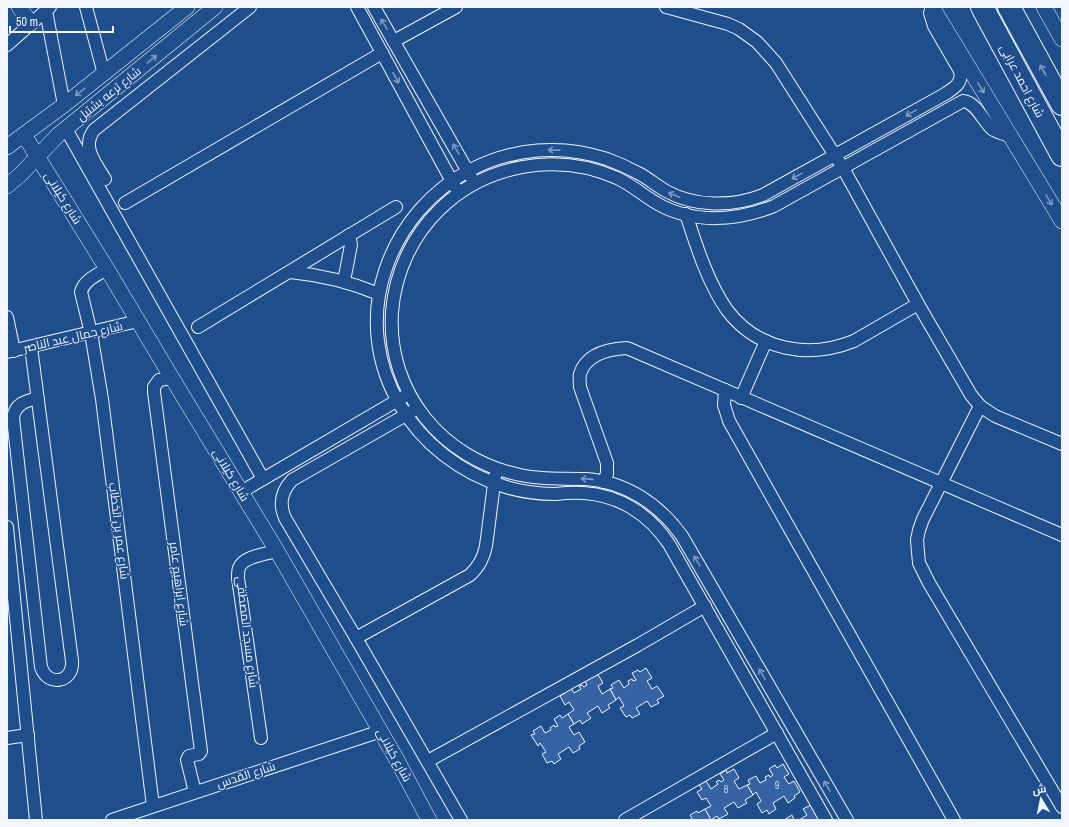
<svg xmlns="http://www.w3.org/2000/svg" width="1069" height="827" viewBox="0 0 1069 827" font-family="'Archivo Narrow',Cairo,sans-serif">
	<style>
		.building { fill: #3563a3; stroke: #f2f6ff }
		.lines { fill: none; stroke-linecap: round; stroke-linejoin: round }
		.minor-casing { stroke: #f2f6ff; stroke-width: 14 }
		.tertiary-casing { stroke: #f2f6ff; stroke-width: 16 }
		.motorway-casing { stroke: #f2f6ff; stroke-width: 24 }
		.minor { stroke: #1f4e8c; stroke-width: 12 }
		.tertiary { stroke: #1f4e8c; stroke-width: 15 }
		.motorway { stroke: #1f4e8c; stroke-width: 22 }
		.oneway { stroke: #7e9ac0 }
		.labels { text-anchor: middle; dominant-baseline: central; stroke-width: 3; stroke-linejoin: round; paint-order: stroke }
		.number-label { font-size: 10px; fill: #c3d1e8 }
		.street-label { font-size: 12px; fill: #f2f6ff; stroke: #1f4e8c }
	</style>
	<rect width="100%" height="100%" fill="#1f4e8c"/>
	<g class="building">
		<polygon points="646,668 652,678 647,681 652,689 657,686 664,696 657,700 659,703 651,707 647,701 636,708 640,714 632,718 630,715 626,717 620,708 624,706 619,697 616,700 610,689 613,688 611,685 619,680 624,688 629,684 628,681 632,679 633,681 636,680 632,673 638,670 640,672"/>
		<polygon points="597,673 603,683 598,686 602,694 610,689 616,700 608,705 610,708 602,713 598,706 587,713 591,718 582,724 580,720 574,724 568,714 574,710 569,702 565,705 560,696 565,693 563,690 569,685 574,693 581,689 579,686 582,685 584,687 587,685 583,678"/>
		<polygon points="568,714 574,724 569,727 574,735 579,732 585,742 579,746 580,749 573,753 569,747 558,754 561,759 554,764 552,761 547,763 542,754 546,752 540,743 538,746 531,735 535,734 533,731 541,726 545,733 551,730 550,728 554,725 555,727 558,726 554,719 560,715 562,718"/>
		<polygon points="783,764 789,774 784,777 789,784 794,781 800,792 794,796 795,798 788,803 784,796 773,803 776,809 769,814 767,810 762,813 757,804 761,801 756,792 753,795 747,785 750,784 748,780 756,776 760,783 766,780 765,777 769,775 770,777 773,775 769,769 775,765 777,768"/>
		<polygon points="734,769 739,778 734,781 739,789 747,785 753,795 745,800 747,803 738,808 734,802 724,808 728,814 719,819 717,816 711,820 705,809 711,806 706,798 702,800 697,792 702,789 699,785 706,781 711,789 718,784 716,782 719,780 721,782 724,780 720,774 726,770 727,773"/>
		<polygon points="811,805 820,820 799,820 807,815 803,809"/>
		<polygon points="705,809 711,820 693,820 690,815 697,811 698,813"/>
		<polygon points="792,815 794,820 784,820"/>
	</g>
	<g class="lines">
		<defs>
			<g id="minor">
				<polyline points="86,7 104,74"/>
				<polyline points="357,7 455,187"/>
				<polyline points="374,7 471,177"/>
				<polyline points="666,7 728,24 739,29 757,42 776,63 843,168 918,304 971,395 980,406 995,416 1062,444"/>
				<polyline points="46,11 64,105"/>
				<polyline points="394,41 456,7"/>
				<polyline points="7,45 50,7"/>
				<polyline points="66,129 263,479"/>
				<path d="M105,179C96,164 81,147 94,130L250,7"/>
				<polyline points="125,203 382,53"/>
				<path d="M686,214C696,245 708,283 727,310C758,351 809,359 854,341L918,304"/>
				<path d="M107,269C97,275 84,280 81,292L91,333L102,399L153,806"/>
				<path d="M290,272C321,275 350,282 379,294"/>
				<polyline points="344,281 351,245 349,235"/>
				<polyline points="7,317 14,351"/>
				<polyline points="198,327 396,207"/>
				<path d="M31,347L72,661C74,682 48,688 41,667L13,418C15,404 25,401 38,398"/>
				<polyline points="7,352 138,321"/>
				<polyline points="172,378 159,380 154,387 154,392 201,751 199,754 189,756 187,760 195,792"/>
				<polyline points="725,390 724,405 729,421 954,820"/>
				<polyline points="741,398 766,341"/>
				<polyline points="980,406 923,519 919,530 917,540 918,552 919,563 929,583 1062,807"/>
				<path d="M411,412L292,480C281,492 279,504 285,518L356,638L461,820"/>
				<path d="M603,482L607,474V463L580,387C580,383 579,378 580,374C586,354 609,349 627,348L1062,535"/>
				<polyline points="241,492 403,397"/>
				<polyline points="7,527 36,820"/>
				<path d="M356,638L470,575C479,566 483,559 486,546L495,476"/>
				<polyline points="7,738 28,735"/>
				<path d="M261,738L238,578C238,575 238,571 239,568C243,556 266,554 277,551"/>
				<polyline points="428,761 638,645 705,606"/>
				<polyline points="112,820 381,731"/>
				<polyline points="625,820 777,733"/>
				<path d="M826,820L669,544C649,514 619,495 583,493C574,492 564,493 555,494C539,494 522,492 506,487C414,460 354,365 385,271C415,179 514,128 607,159C618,163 629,168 640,174C649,179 657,186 666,191C695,207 732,207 763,195L945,94C954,88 963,83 960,71L934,26L930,13L932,7"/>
				<path d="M847,820L682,536C659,504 626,482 586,479C563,478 542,480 520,475C442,459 387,392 392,312C395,273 412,236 440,209C486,164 557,152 617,178C632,185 644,196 658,204C694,224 737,221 774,206L963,101C976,102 983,121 992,129C998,133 1004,134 1010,136"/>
			</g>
			<g id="tertiary">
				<polyline points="19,7 31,23"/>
				<polyline points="932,7 1062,221"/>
				<polyline points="1044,7 1062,39"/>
				<polyline points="24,135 107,269 172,378 277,551 397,760 429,820"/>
				<polyline points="7,147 64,105 187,7"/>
				<polyline points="7,186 21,174 58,135 215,7"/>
			</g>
			<g id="motorway">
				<polyline points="982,7 1062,155"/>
				<polyline points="1009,7 1062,104"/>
			</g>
		</defs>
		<use href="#minor" class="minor-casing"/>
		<use href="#tertiary" class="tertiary-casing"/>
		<use href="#motorway" class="motorway-casing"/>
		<use href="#minor" class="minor"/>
		<use href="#tertiary" class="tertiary"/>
		<use href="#motorway" class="motorway"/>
	</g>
	<defs><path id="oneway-shaft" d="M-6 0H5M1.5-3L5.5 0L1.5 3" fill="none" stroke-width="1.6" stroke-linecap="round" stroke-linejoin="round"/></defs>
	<g class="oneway">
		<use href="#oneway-shaft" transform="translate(384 24) rotate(-120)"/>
		<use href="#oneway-shaft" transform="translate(152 59) rotate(-40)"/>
		<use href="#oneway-shaft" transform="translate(1043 70) rotate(-119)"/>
		<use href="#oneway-shaft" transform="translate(396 78) rotate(61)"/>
		<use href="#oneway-shaft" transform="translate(981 88) rotate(59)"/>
		<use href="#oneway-shaft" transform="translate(80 92) rotate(142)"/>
		<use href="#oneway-shaft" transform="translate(911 113) rotate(151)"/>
		<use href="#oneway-shaft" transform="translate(456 149) rotate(-120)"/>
		<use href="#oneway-shaft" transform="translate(554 150) rotate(-179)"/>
		<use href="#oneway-shaft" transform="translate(797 176) rotate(151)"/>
		<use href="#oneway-shaft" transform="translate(674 195) rotate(-157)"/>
		<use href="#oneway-shaft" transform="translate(1049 200) rotate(59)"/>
		<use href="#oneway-shaft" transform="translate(587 479) rotate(-176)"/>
		<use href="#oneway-shaft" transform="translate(697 561) rotate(-120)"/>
		<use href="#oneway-shaft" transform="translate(762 674) rotate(-120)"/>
		<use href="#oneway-shaft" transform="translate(827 786) rotate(-120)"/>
	</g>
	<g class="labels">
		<g class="number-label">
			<text x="777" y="785">9</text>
			<text x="726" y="789">8</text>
		</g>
		<g class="street-label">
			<text transform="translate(1022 81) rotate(62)">شارع احمد عرابى</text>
			<text transform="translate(109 94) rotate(-39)">شارع ترعه بشتيل</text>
			<text transform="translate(63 198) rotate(58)">شارع كيلانى</text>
			<text transform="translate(73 337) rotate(-13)">شارع جمال عبد الناصر</text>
			<text transform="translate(231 475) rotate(59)">شارع كيلانى</text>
			<text transform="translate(119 531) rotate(83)">شارع عمر بن الخطاب</text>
			<text transform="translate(179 584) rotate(83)">شارع ابراهيم عامر</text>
			<text transform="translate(247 632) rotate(83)">شارع مسجد المصطفى</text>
			<text transform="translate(394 755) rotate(61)">شارع كيلانى</text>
			<text transform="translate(246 775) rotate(-18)">شارع القدس</text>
		</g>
	</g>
	<rect width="1069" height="827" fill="none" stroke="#f2f6ff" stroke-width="16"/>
	<g transform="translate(1041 799) rotate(350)" stroke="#1f4e8c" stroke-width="3" paint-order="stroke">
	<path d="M0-3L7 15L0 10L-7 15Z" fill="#f2f6ff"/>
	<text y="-6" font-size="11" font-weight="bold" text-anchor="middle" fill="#f2f6ff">ش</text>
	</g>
	<path d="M10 26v6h103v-6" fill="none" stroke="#f2f6ff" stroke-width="2"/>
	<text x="16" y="26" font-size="12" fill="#f2f6ff" stroke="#1f4e8c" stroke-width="3" paint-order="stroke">50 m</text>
</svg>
